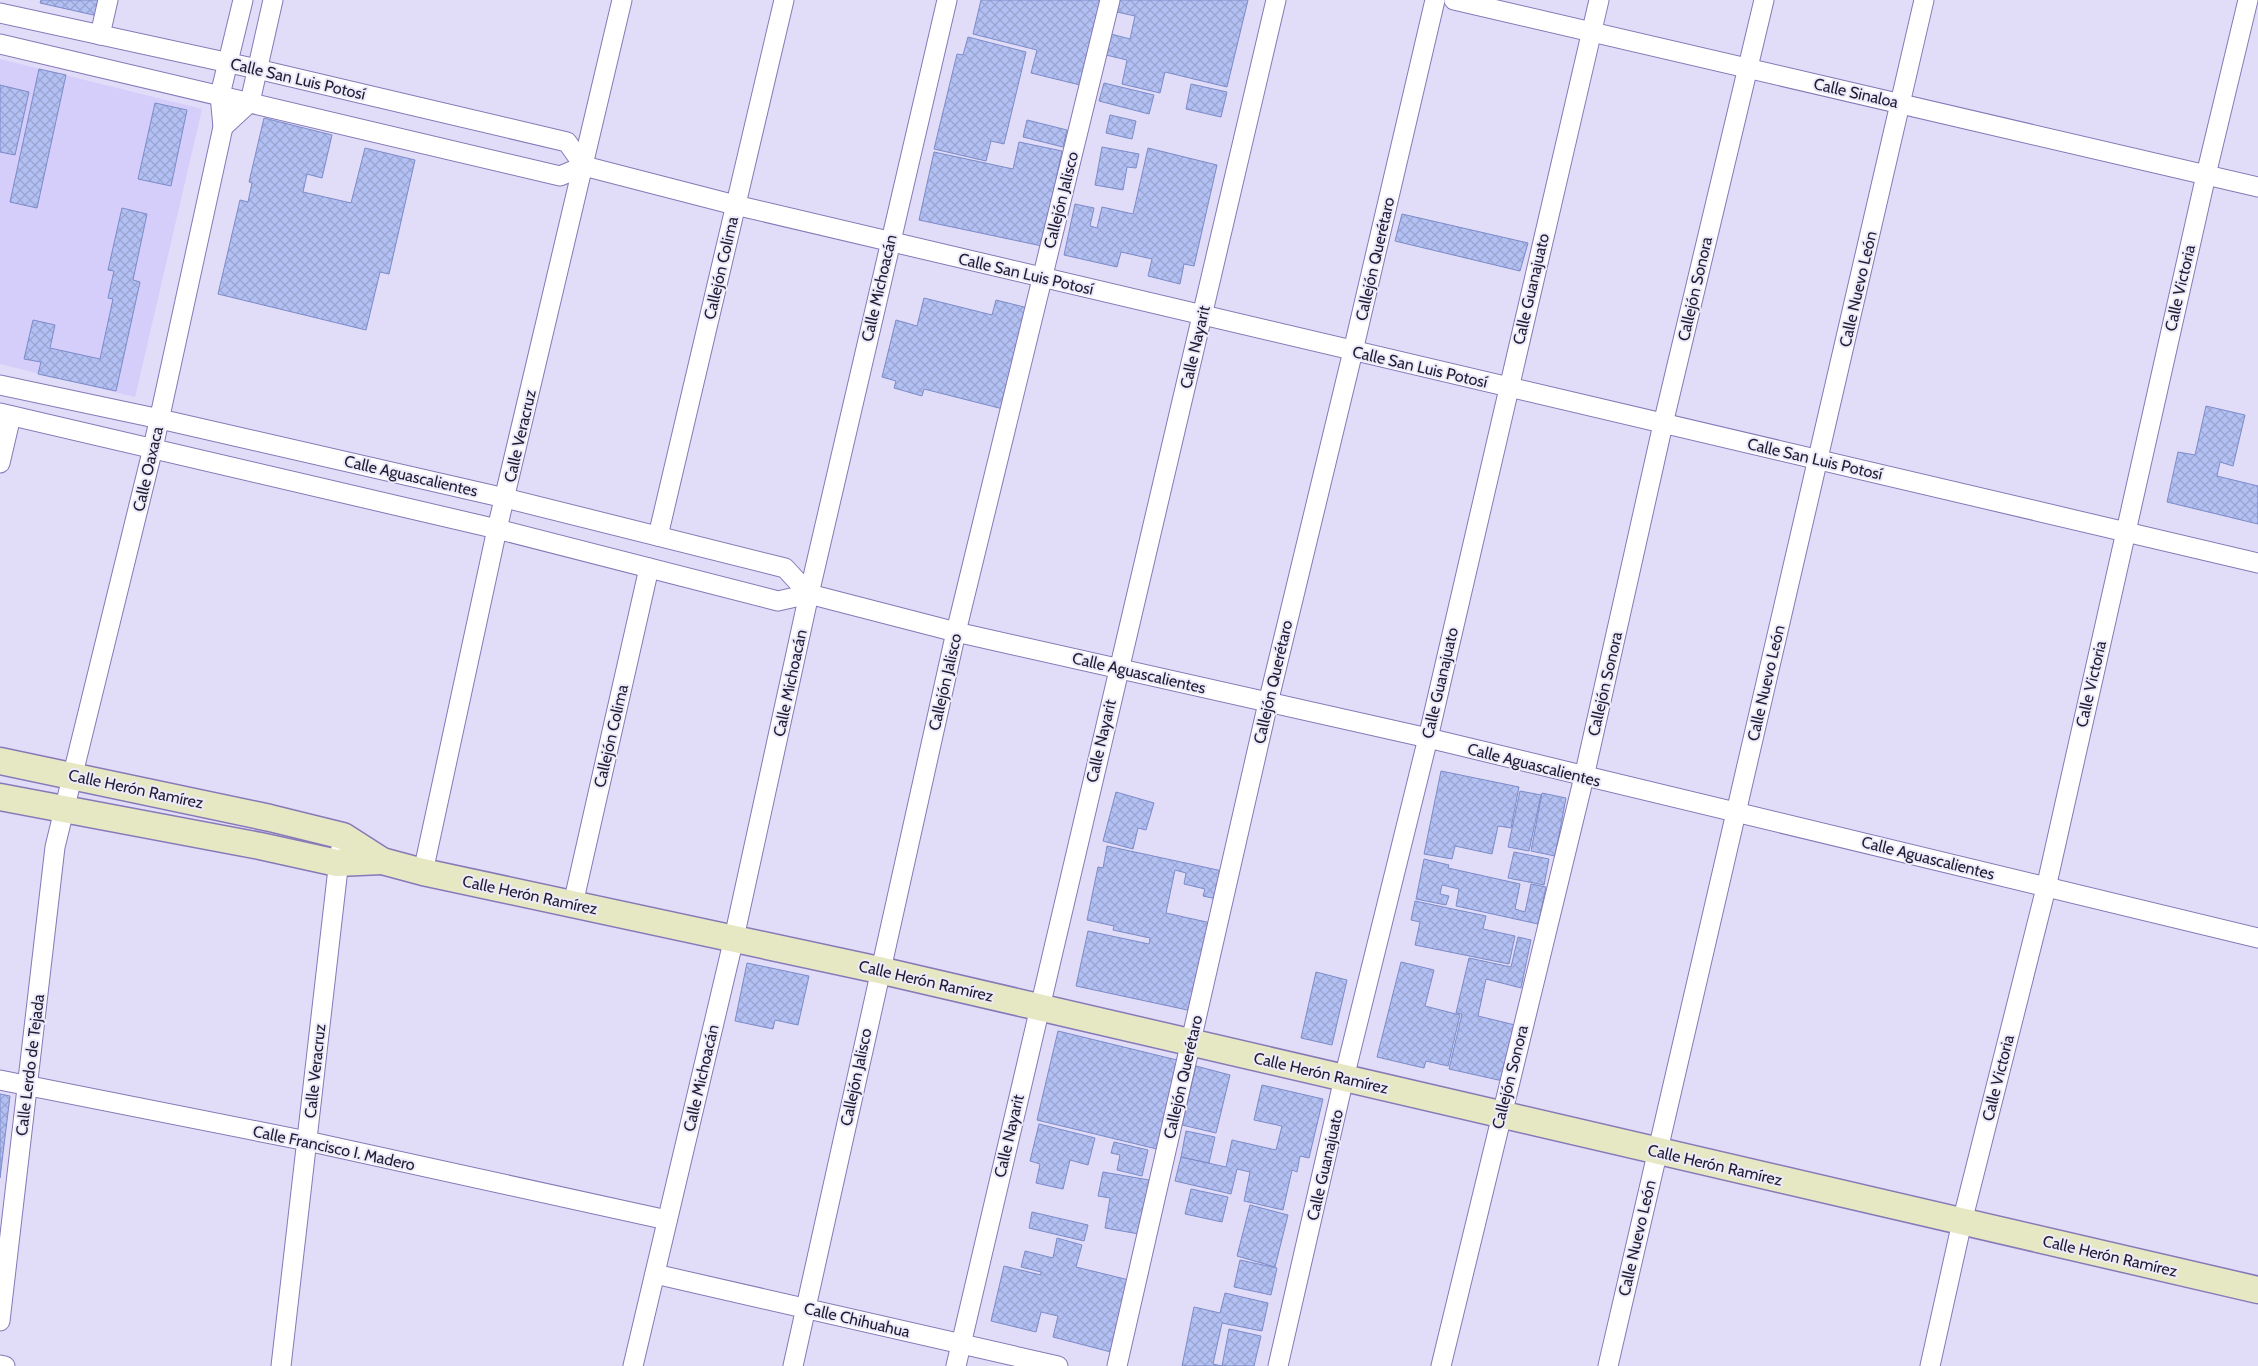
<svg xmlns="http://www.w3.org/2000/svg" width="2258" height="1366" viewBox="0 0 2258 1366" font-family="Cabin,sans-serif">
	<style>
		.built { fill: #d5cdfa }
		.building { fill: url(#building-cross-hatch); stroke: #7c8bc9 }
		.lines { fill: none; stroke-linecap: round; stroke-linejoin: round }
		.street-casing { stroke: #8679b7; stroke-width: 21 }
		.secondary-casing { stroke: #8679b7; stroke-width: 29 }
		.street { stroke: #fff; stroke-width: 19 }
		.secondary { stroke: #e6e8c4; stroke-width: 26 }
		.labels { text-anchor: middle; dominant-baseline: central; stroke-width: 4; stroke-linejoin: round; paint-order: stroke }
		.street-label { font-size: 16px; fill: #211b34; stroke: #edebf9 }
	</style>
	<defs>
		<pattern id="building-cross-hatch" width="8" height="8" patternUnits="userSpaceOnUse" patternTransform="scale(1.25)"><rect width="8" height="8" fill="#b2c0f3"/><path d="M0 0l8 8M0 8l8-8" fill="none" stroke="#99a4d1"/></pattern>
	</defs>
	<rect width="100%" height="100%" fill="#e1dcf7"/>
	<polygon class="built" points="0,59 202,109 135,397 0,364"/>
	<g class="building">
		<polygon points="41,0 101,0 98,16 40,3"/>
		<polygon points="981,0 1101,0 1080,85 1031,73 1037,50 973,34"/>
		<polygon points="1120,0 1248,0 1227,87 1165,72 1160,93 1122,84 1127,60 1106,55 1111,34 1130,39 1135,16 1117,12"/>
		<polygon points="968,37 1026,52 1004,144 991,141 986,161 934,149 957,54 963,55"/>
		<polygon points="39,69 66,75 37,208 10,202"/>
		<polygon points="1104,83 1154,95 1149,114 1099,101"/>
		<polygon points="1191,84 1227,92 1221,117 1186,109"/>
		<polygon points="0,85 29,92 15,155 0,152"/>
		<polygon points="155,103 187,110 171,186 138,179"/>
		<polygon points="1110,115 1136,121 1132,139 1106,133"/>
		<polygon points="264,118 332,135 322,178 307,174 303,192 351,203 365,148 415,160 389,274 380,272 366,330 218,294 240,200 248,202 252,183 249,182"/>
		<polygon points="1027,120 1067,130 1063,147 1023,137"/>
		<polygon points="1019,142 1062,151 1042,246 919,220 934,152 1013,169"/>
		<polygon points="1102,147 1139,154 1136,168 1127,167 1123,190 1095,185"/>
		<polygon points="1148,148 1217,165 1194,266 1184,264 1180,284 1148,276 1152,259 1121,252 1117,267 1064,255 1075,204 1094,208 1090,226 1097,228 1102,207 1133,214"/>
		<polygon points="122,208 147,214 133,280 140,282 116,391 38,374 41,362 24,359 33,320 55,325 50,348 100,359 113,299 108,298 114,271 108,270"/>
		<polygon points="1402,214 1528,243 1520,271 1395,241"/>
		<polygon points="924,298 992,315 996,300 1028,308 1003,409 924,389 922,396 894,388 896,381 882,377 896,320 917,326"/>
		<polygon points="2206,406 2245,415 2233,466 2220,462 2217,476 2258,486 2258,524 2167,502 2178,452 2195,455"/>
		<polygon points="1441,771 1519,787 1511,828 1498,826 1492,854 1455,846 1452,859 1424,854"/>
		<polygon points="1520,791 1541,795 1529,851 1508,847"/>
		<polygon points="1116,792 1154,803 1146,830 1138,828 1133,849 1103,841"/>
		<polygon points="1542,793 1566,798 1555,856 1531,851"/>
		<polygon points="1107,846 1227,872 1221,900 1203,896 1205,889 1184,884 1186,873 1175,870 1166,913 1211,923 1192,1011 1076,986 1088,931 1149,944 1150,938 1113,930 1114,926 1087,920 1098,867 1103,868"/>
		<polygon points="1514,852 1549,859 1544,885 1508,878"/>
		<polygon points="1424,859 1449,865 1448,868 1520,884 1515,909 1525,912 1531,884 1546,887 1538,924 1456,906 1459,889 1442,885 1440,894 1449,896 1446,905 1416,899"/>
		<polygon points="1415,901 1486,916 1483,929 1515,936 1509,964 1415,945 1420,922 1411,920"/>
		<polygon points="1518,937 1531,940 1521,988 1486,979 1478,1016 1515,1025 1503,1081 1449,1069 1462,1014 1456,1013 1469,958 1511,967"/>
		<polygon points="1401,962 1434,970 1425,1006 1460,1015 1448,1066 1426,1061 1424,1068 1377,1057"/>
		<polygon points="747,963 809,976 798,1025 775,1020 773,1029 735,1021"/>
		<polygon points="1316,972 1347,980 1332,1045 1301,1038"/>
		<polygon points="1058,1031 1181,1061 1161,1150 1037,1120"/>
		<polygon points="1196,1066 1230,1075 1216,1133 1182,1125"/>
		<polygon points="1262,1085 1323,1099 1309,1158 1300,1156 1297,1172 1292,1170 1283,1210 1244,1201 1250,1172 1237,1169 1231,1194 1175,1181 1181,1157 1226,1167 1232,1140 1276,1150 1282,1126 1254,1120"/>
		<polygon points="0,1094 10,1096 0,1178"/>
		<polygon points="1039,1124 1095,1138 1088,1165 1070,1160 1063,1189 1036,1183 1040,1164 1030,1161"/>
		<polygon points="1186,1131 1215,1137 1209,1163 1181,1157"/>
		<polygon points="1114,1142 1148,1150 1142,1176 1117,1170 1120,1155 1111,1153"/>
		<polygon points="1103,1172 1149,1180 1139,1234 1105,1228 1110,1198 1098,1196"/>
		<polygon points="1191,1189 1228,1197 1222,1222 1185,1214"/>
		<polygon points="1250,1205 1288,1215 1275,1267 1237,1256"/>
		<polygon points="1032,1212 1088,1225 1084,1241 1029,1228"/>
		<polygon points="1057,1238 1082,1245 1076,1267 1129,1280 1111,1352 1053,1337 1058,1316 1041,1312 1036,1332 991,1321 1004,1266 1041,1275 1041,1272 1021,1267 1025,1251 1053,1258"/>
		<polygon points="1240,1260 1277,1268 1271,1295 1234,1287"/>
		<polygon points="1225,1293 1268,1303 1262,1331 1222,1323 1213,1364 1222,1366 1229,1329 1261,1336 1254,1366 1182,1366 1194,1307 1220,1313"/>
	</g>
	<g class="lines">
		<defs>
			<g id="street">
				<polyline points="1454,0 2258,187"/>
				<polyline points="0,13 257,69 567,142 584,166"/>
				<polyline points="100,35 108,0"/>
				<polyline points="0,44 560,176 584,166 735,205 2258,563"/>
				<polyline points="223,127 250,102 273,0"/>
				<polyline points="0,385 160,419 505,498 785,568 809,594"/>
				<polyline points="0,413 497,529 778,601 809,594 956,632 1428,738 2258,938"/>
				<polyline points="0,463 11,416"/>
				<polyline points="658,536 784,0"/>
				<polyline points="423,872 497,529 622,0"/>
				<polyline points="573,904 649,568"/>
				<polyline points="0,1080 307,1141 667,1220"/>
				<polyline points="655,1274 1058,1366"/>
				<polyline points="0,1321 55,847 153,448 223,127 220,95 243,0"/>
				<polyline points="0,1365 5,1366"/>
				<polyline points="281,1366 340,851"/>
				<polyline points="633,1366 734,938 809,594 947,0"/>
				<polyline points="793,1366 956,632 1110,0"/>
				<polyline points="956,1366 1276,0"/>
				<polyline points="1117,1366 1268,703 1353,351 1435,0"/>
				<polyline points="1278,1366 1344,1078 1428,738 1599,0"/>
				<polyline points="1441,1366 1584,777 1663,424 1764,0"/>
				<polyline points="1608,1366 1924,0"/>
				<polyline points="1930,1366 1962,1222 2046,888 2206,175 2248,0"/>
			</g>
			<g id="secondary">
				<polyline points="0,761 270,818 343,836 382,861 423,872 879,970 2258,1290"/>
				<polyline points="0,797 260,846 337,863 382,861"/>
			</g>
		</defs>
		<use href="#street" class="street-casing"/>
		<use href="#secondary" class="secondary-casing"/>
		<use href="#street" class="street"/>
		<use href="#secondary" class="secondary"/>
	</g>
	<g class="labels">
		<g class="street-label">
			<text transform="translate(298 79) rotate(13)">Calle San Luis Potosí</text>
			<text transform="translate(1856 93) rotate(13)">Calle Sinaloa</text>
			<text transform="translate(1061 200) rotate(-76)">Callejón Jalisco</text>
			<text transform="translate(1375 259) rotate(-77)">Callejón Querétaro</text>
			<text transform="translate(721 268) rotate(-77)">Callejón Colima</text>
			<text transform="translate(1026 274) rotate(13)">Calle San Luis Potosí</text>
			<text transform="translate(879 288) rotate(-77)">Calle Michoacán</text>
			<text transform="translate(2180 288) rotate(-77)">Calle Victoria</text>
			<text transform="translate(1531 289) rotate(-77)">Calle Guanajuato</text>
			<text transform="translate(1695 289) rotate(-77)">Callejón Sonora</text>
			<text transform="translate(1858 289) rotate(-77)">Calle Nuevo León</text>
			<text transform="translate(1195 347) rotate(-77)">Calle Nayarit</text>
			<text transform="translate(1420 367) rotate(13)">Calle San Luis Potosí</text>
			<text transform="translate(520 436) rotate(-77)">Calle Veracruz</text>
			<text transform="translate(1815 459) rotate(13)">Calle San Luis Potosí</text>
			<text transform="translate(148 469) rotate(-77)">Calle Oaxaca</text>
			<text transform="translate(411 476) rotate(13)">Calle Aguascalientes</text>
			<text transform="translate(1139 673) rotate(13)">Calle Aguascalientes</text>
			<text transform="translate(945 682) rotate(-77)">Callejón Jalisco</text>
			<text transform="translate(1273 682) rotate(-77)">Callejón Querétaro</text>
			<text transform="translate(790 683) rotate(-78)">Calle Michoacán</text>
			<text transform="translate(1440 683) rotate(-77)">Calle Guanajuato</text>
			<text transform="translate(1766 683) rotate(-77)">Calle Nuevo León</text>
			<text transform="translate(1605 684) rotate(-77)">Callejón Sonora</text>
			<text transform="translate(2091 684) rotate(-77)">Calle Victoria</text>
			<text transform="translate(611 736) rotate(-77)">Callejón Colima</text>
			<text transform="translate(1101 741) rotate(-77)">Calle Nayarit</text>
			<text transform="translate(1534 765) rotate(14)">Calle Aguascalientes</text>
			<text transform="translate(136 789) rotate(12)">Calle Herón Ramírez</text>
			<text transform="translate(1928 858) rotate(14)">Calle Aguascalientes</text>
			<text transform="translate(530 895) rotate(12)">Calle Herón Ramírez</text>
			<text transform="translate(926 981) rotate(13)">Calle Herón Ramírez</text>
			<text transform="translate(30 1065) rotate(-83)">Calle Lerdo de Tejada</text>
			<text transform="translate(315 1071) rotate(-84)">Calle Veracruz</text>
			<text transform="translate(1321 1073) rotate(13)">Calle Herón Ramírez</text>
			<text transform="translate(856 1077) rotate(-78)">Callejón Jalisco</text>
			<text transform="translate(1183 1077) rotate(-77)">Callejón Querétaro</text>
			<text transform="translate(1510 1077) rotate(-76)">Callejón Sonora</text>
			<text transform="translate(701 1078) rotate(-77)">Calle Michoacán</text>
			<text transform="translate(1998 1078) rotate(-76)">Calle Victoria</text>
			<text transform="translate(1009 1136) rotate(-77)">Calle Nayarit</text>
			<text transform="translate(334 1148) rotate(12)">Calle Francisco I. Madero</text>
			<text transform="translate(1325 1165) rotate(-77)">Calle Guanajuato</text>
			<text transform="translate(1715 1165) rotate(13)">Calle Herón Ramírez</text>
			<text transform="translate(1637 1238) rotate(-77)">Calle Nuevo León</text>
			<text transform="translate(2110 1256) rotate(13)">Calle Herón Ramírez</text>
			<text transform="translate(857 1320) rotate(13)">Calle Chihuahua</text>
		</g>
	</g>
</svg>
